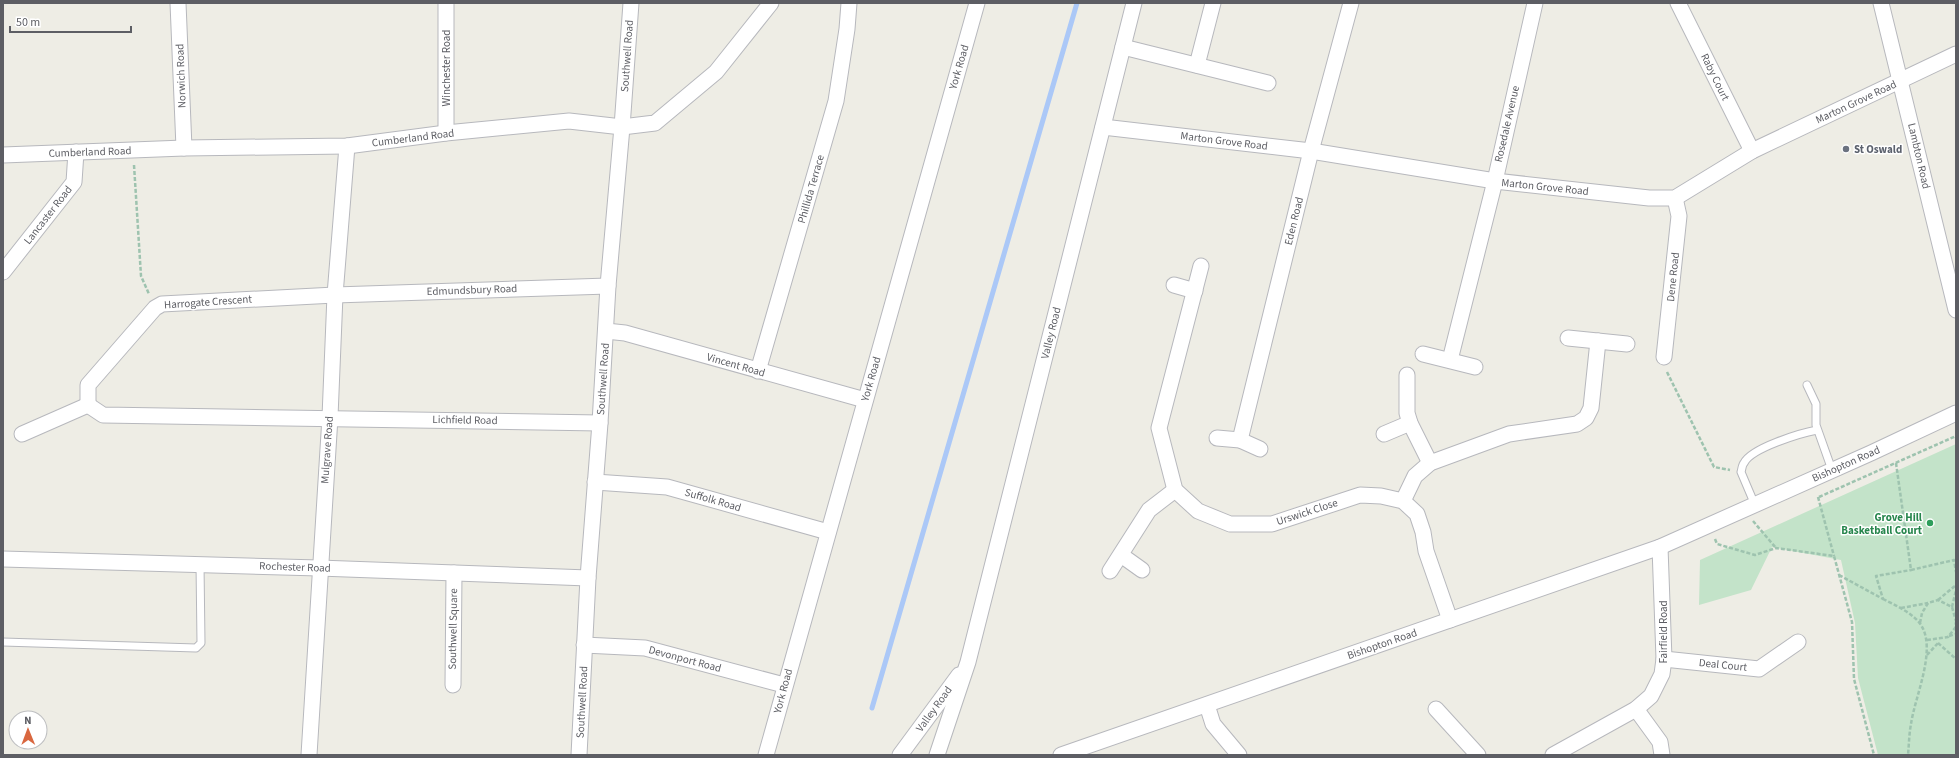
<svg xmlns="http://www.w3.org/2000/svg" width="1959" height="758" viewBox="0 0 1959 758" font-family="'Source Sans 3',sans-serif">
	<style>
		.green { fill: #c3e3c9 }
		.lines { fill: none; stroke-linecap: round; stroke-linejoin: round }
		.stream { stroke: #abc8f7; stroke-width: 5 }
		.lane-casing { stroke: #b7b8bd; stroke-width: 9 }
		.street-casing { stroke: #b7b8bd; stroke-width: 17 }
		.path { stroke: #9ec3af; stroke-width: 2.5; stroke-dasharray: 4 2; stroke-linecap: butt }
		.lane { stroke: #fff; stroke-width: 7 }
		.street { stroke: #fff; stroke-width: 15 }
		.worship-dot { fill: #6b7280; stroke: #fff; stroke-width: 1.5 }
		.leisure-dot { fill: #2e9e5b; stroke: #fff; stroke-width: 1.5 }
		.labels { text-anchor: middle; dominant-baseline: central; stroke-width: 3; stroke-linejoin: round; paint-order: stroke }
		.street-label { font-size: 11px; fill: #5d5e64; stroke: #fff }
		.worship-label { font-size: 11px; font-weight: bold; fill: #5b616d; stroke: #fff; text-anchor: start }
		.leisure-label { font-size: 11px; font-weight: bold; fill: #27864d; stroke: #fff; text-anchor: end }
	</style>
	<rect width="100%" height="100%" fill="#eeede5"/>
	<polygon class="green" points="1956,444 1956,755 1878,755 1858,678 1855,623 1841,560 1772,547 1751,590 1699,605 1700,560"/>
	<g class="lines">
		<polyline class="stream" points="872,708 1077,3"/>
		<defs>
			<g id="lane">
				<polyline points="1807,385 1816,404 1816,425 1832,470"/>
				<path d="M1755,505L1741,472C1742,469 1742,465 1744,463C1751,448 1801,433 1817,430"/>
				<polyline points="3,642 196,648 201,643 200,564"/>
			</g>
			<g id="street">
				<polyline points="178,3 184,148"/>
				<polyline points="1678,3 1752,151"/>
				<polyline points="1881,3 1956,310"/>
				<polyline points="1123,47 1268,83"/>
				<polyline points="1197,65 1213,3"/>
				<polyline points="1103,127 1311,151 1495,181 1649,198 1675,198 1752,151 1956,54"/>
				<polyline points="446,133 446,3"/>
				<polyline points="3,155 184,148 347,146 446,133 569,121 622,127 655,123 716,72 771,3"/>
				<polyline points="1201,266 1159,428 1175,490 1198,511 1230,524 1272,524 1360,495 1381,496 1403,501 1417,514 1423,532 1426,551 1450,620"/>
				<polyline points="3,272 74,182 76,152"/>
				<polyline points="1174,285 1195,291"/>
				<polyline points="606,331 625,333 865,400"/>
				<polyline points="1568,338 1627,344"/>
				<polyline points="1423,354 1475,367"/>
				<polyline points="1664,357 1679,216 1675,198"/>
				<polyline points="1450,360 1495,181 1535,3"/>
				<polyline points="758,371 836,101 847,29 849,3"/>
				<polyline points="1407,375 1407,413 1410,423 1430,463"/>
				<polyline points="88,405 88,385 155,308 162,304 335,295 608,286"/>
				<polyline points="88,405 103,415 600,423"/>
				<polyline points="22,434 88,405"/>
				<polyline points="1384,434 1410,423"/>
				<polyline points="1217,438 1240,440 1260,449"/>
				<polyline points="1240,440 1311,151 1351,3"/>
				<polyline points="595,482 667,487 828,532"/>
				<polyline points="1403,501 1415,476 1430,463 1509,434 1577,424 1586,418 1591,408 1598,341"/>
				<polyline points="1121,555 1142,570"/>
				<polyline points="3,559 319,568 588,578"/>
				<polyline points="1110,571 1149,510 1175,490"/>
				<polyline points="584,645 645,648 784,685"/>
				<polyline points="1664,659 1759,669 1798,642"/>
				<polyline points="453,685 454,573"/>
				<polyline points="1207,705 1213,724 1239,755"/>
				<polyline points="1436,709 1478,755"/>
				<polyline points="1636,709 1660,742 1662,755"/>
				<polyline points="309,755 330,417 335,295 347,146"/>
				<polyline points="579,755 588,578 600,423 608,286 622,127 631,3"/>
				<polyline points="766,755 977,3"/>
				<polyline points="900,755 959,675"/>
				<polyline points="937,755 968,662 1134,3"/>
				<polyline points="1061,755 1660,547 1871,453 1956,413"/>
				<polyline points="1553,755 1636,709 1651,696 1662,674 1664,659 1660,547"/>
			</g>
		</defs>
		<use href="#lane" class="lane-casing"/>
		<use href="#street" class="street-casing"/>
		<g class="path">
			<polyline points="134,165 141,276 149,294"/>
			<polyline points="1667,372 1714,467 1730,470"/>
			<polyline points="1896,463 1911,570 1954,560 1956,572"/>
			<polyline points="1818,497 1834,556"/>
			<polyline points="1819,497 1956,436"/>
			<polyline points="1753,521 1776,548"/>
			<polyline points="1715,539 1717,544 1755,555 1776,548 1834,556 1852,622 1854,679 1874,755"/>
			<polyline points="1839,575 1883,599 1876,576 1911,570"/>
			<path d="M1883,599C1895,605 1913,613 1921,625C1937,650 1915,696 1911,724C1909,734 1909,745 1908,755"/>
			<polyline points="1938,600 1956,585"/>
			<polyline points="1952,607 1956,590"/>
			<polyline points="1901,608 1928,603"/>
			<polyline points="1920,623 1922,613 1928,603 1938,600 1952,607 1956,621"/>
			<polyline points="1949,636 1956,634"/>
			<polyline points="1927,640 1948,637 1955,628 1956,622"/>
			<polyline points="1938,643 1956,659"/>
			<polyline points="1927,655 1939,642"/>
		</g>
		<use href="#lane" class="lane"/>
		<use href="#street" class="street"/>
	</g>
	<circle class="worship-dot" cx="1846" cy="149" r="4"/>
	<circle class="leisure-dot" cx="1930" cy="523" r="4"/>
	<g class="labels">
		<g class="street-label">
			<text transform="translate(627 56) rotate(-86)">Southwell Road</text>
			<text transform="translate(959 67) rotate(-74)">York Road</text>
			<text transform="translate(446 68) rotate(-90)">Winchester Road</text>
			<text transform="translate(181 76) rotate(-92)">Norwich Road</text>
			<text transform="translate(1715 77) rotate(64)">Raby Court</text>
			<text transform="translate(1856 102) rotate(-25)">Marton Grove Road</text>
			<text transform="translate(1507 124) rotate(-77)">Rosedale Avenue</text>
			<text transform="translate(413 138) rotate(-7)">Cumberland Road</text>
			<text transform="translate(1224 141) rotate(7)">Marton Grove Road</text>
			<text transform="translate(90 152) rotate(-2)">Cumberland Road</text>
			<text transform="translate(1919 156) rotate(77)">Lambton Road</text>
			<text transform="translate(1545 187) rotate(6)">Marton Grove Road</text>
			<text transform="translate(811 189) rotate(-74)">Phillida Terrace</text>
			<text transform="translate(48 215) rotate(-52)">Lancaster Road</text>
			<text transform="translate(1294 221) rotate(-76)">Eden Road</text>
			<text transform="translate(1673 277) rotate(-84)">Dene Road</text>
			<text transform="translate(472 290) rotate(-2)">Edmundsbury Road</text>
			<text transform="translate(208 302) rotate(-4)">Harrogate Crescent</text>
			<text transform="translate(1051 333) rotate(-76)">Valley Road</text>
			<text transform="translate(736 365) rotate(16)">Vincent Road</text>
			<text transform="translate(603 379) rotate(-86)">Southwell Road</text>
			<text transform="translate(871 379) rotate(-74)">York Road</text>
			<text transform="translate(465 420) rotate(1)">Lichfield Road</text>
			<text transform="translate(327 450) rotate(-86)">Mulgrave Road</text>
			<text transform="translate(1846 464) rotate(-24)">Bishopton Road</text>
			<text transform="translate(713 500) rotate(16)">Suffolk Road</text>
			<text transform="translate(1307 512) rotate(-18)">Urswick Close</text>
			<text transform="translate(295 567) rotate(2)">Rochester Road</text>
			<text transform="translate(453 629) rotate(-89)">Southwell Square</text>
			<text transform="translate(1663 632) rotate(-90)">Fairfield Road</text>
			<text transform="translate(1382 644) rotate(-19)">Bishopton Road</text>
			<text transform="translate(685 659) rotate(15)">Devonport Road</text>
			<text transform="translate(1723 665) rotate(6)">Deal Court</text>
			<text transform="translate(783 691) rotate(-75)">York Road</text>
			<text transform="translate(582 702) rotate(-87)">Southwell Road</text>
			<text transform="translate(934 709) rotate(-54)">Valley Road</text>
		</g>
		<g class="worship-label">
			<text x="1854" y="149">St Oswald</text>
		</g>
		<g class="leisure-label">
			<text x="1922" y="517">Grove Hill<tspan x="1922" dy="13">Basketball Court</tspan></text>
		</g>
	</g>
	<rect width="1959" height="758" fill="none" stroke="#5d5e64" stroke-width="8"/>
	<g transform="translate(28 730) rotate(359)"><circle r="19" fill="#ffffff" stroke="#bebfc1"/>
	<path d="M0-3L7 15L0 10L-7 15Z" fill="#d9673f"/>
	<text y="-6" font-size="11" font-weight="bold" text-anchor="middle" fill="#5d5e64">N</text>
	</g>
	<path d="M10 26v6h121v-6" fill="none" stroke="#5d5e64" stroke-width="2"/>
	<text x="16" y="26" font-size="12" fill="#5d5e64" stroke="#ffffff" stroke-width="3" paint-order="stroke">50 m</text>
</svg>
